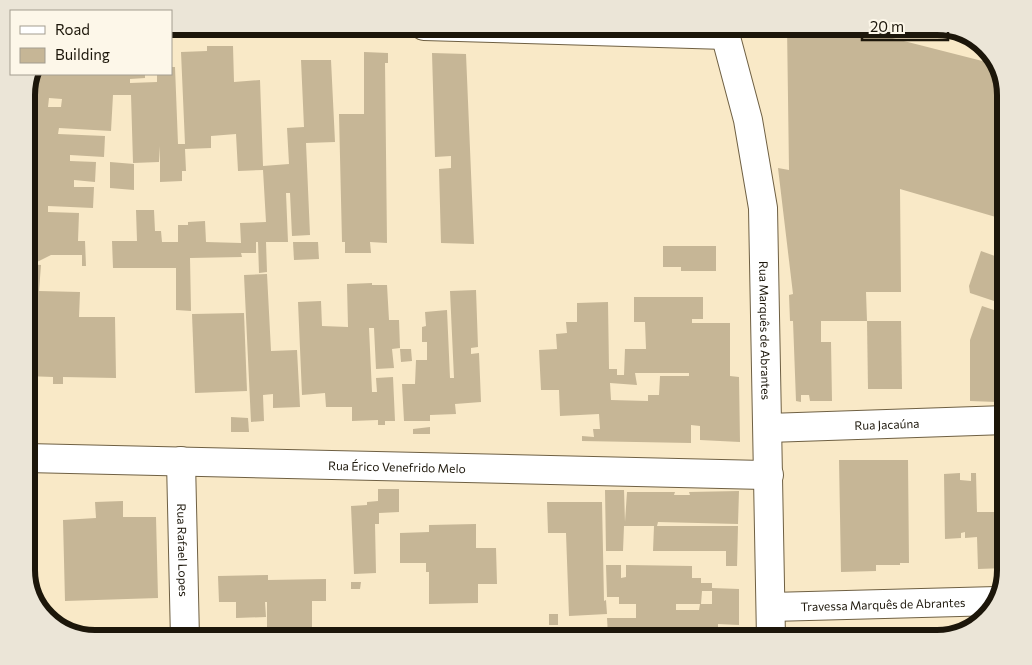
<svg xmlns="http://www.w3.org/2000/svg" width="1032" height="665" viewBox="0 0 1032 665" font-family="Commissioner,sans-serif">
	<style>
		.building { fill: #c6b696; fill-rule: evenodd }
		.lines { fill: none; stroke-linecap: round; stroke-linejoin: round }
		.minor-casing { stroke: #6f6043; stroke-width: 30 }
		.minor { stroke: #fff; stroke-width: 28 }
		.labels { text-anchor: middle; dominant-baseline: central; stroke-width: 4; stroke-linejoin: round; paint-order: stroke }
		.street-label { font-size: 12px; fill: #1c160a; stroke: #fdf7e9 }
		.rim { fill: none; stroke: #1c160a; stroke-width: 6 }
	</style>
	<rect width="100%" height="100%" fill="#f9e9c7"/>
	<g class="building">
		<polygon points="787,26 845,26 998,65 1006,90 1006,220 900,189 901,292 866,292 867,321 821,321 821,342 831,342 832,401 810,401 809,395 801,395 801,402 796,401 793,321 790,321 789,295 793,294 778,168 789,170"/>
		<path d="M207,46H233L234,82L260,80L263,166L289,164L287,128L304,127L301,60H331L335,142L306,143L310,235L292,236L290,193H286L288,242H266L267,272L259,273L258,242H256V253H241L242,257L190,258L191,311L176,310V268H113L112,241H137L136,210H154L155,231H161L162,242H178V225H188V222L205,221L206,242L241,243L240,223L266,222L263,170L238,171L236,134L211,136V148L185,149L186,171H182V181L160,182V146L159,162L133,163L131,95H113L111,131L59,128L58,134L105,136L104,157L70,155V161L96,162L95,182L74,180V187H94L93,208L48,206V212L79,213L78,241H85L86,266H82V255H51L37,262L26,261V90L34,74H145V78L130,79V83L157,82V74H171V67H175L178,144H185L181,52L207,51ZM49,98L62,99L61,107H48Z"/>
		<polygon points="364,52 388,53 388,63 385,63 387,243 370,242 371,253 345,253 345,242 342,242 339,114 364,114"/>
		<polygon points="432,53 466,54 474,244 441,243 439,169 451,168 451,156 435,157"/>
		<polygon points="110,162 134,164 134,190 110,188"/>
		<polygon points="293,242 318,242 319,259 294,260"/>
		<polygon points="663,246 716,246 716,271 681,271 681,267 663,267"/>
		<polygon points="981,251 1006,260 1006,305 970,293 969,286"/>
		<polygon points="26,264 41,265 39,291 80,292 79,317 115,317 116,378 63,377 63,384 53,384 53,377 26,376"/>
		<polygon points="267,274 271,351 297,350 300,407 273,408 273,394 263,395 264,421 251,422 244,275"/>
		<polygon points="372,283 372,285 387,285 389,320 399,320 400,348 392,349 394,368 376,369 374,328 369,328 372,392 377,392 376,378 393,377 395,421 385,421 385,425 378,425 378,420 352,421 352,407 326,407 325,393 302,395 298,302 321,301 322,326 348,327 347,284"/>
		<polygon points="476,290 478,347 471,348 471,354 479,353 481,402 455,404 456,414 430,415 430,421 404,421 402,384 415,384 416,360 427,360 427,342 422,342 422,327 426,326 425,312 447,310 450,378 454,378 450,291"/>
		<path d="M634,297H703V319H692V323H730V376L739,377L740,442L700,440V426L691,425V443L582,441V436L594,437L593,429H600L599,414L560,416L559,390H541L539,350L557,349L556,334L567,333L566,322H577V303L608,302L609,369H617V375H624L625,349H646L645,322H634ZM635,373H689V376H660L659,395H648V401L611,400L610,383L637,385Z"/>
		<polygon points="982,306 1006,314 1006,388 996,385 997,402 970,401 970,340"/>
		<polygon points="244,313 247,391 195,393 192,314"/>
		<polygon points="867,321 901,321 902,389 868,389"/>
		<polygon points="400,349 411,349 412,361 401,362"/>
		<polygon points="231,417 248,418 249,432 231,432"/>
		<polygon points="430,427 430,434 413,434 413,429"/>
		<polygon points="839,460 908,460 909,563 900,563 900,565 876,565 876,571 841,572"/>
		<polygon points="960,473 960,480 971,481 971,473 976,473 977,512 1006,512 1006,568 978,569 977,537 965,538 965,532 961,533 961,538 945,539 944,474"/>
		<polygon points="378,489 399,489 399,512 379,513 379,524 375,524 376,573 354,574 351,506 367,505 367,502 378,501"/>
		<polygon points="605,490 624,490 625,522 627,492 675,492 674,495 690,495 689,492 739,491 738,524 658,522 657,526 738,526 737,566 726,566 726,551 653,551 654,526 624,526 623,551 606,551"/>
		<polygon points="123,501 123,517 156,517 158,598 65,601 63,520 96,518 95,502"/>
		<polygon points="547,502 602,502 604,601 606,600 607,614 569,616 566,533 548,533"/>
		<polygon points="476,524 476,548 496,548 497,584 478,584 478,603 429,604 429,572 426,572 426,563 400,563 400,533 429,532 429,525"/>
		<polygon points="26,527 28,527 31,590 26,575"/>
		<path d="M606,565H621V578L626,577V565L692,566V578H701V583H712V588L739,589V625L718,624V639H636V635H608L607,618H636V604H619V597H607ZM702,591H712V604H701ZM676,604H700L699,610H676Z"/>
		<polygon points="268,575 268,580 326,579 326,601 312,601 312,627 299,627 299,639 225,639 225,627 267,627 267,602 265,602 266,617 236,618 236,602 219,602 218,576"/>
		<polygon points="351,582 361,582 360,589 351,589"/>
		<rect x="549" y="614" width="9" height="11"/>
		<polygon points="907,627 927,627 928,639 897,639 897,628"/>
		<polygon points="837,629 837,639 795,639 795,630"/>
	</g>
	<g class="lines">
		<defs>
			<g id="minor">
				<polyline points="424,26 726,35"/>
				<path id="s1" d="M723,26L748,120L763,208L771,639"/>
				<path id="s2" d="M768,428L1006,420"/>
				<path id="s3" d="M26,458L769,475"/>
				<path id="s4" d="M181,461L185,639"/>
				<path id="s5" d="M771,607L997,601"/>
			</g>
		</defs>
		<use href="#minor" class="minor-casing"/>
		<use href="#minor" class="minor"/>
	</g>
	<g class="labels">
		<g class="street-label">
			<text stroke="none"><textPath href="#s1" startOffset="309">Rua Marquês de Abrantes</textPath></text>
			<text stroke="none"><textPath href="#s2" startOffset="119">Rua Jacaúna</textPath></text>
			<text stroke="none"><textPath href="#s3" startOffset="371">Rua Érico Venefrido Melo</textPath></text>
			<text stroke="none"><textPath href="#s4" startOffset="89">Rua Rafael Lopes</textPath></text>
			<text stroke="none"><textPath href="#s5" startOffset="112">Travessa Marquês de Abrantes</textPath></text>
		</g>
	</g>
	<path d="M0 0H1032V665H0ZM95 35H937A60 60 0 0 1 997 95V570A60 60 0 0 1 937 630H95A60 60 0 0 1 35 570V95A60 60 0 0 1 95 35Z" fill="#ebe5d7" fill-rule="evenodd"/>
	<path class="rim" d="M95 35H937A60 60 0 0 1 997 95V570A60 60 0 0 1 937 630H95A60 60 0 0 1 35 570V95A60 60 0 0 1 95 35Z"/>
	<rect x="10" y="10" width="162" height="65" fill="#fdf7e9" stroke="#a39d90"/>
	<rect x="20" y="26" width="25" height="8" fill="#ffffff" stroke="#a39d90"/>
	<text x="55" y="35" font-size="15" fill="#1c160a">Road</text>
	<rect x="20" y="48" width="25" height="15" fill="#c6b696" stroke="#a39d90"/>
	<text x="55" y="60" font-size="15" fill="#1c160a">Building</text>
	<path d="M862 32v8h86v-8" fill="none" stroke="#1c160a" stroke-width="2.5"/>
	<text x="870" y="32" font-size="15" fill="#1c160a" stroke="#fdf7e9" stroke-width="4" paint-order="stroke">20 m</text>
</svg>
